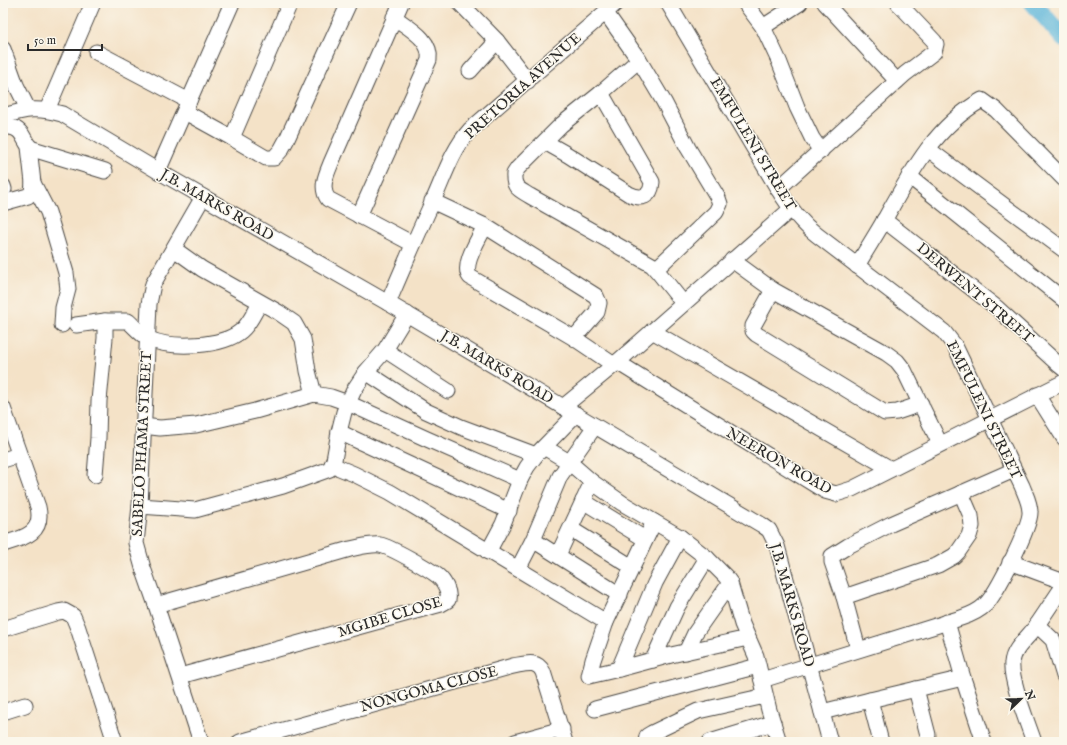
<svg xmlns="http://www.w3.org/2000/svg" width="1067" height="745" viewBox="0 0 1067 745" font-family="'IM FELL English',serif">
	<style>
		.lines { fill: none; stroke-linecap: round; stroke-linejoin: round }
		.river { stroke: #5bb5d9; stroke-width: 18 }
		.minor-casing { stroke: #494642; stroke-width: 17 }
		.minor { stroke: #fff; stroke-width: 15 }
		.labels { text-anchor: middle; dominant-baseline: central; stroke-width: 3; stroke-linejoin: round; paint-order: stroke }
		.street-label { font-size: 15px; fill: #2b2b2b; stroke: #fbf7ec }
	</style>
	<rect width="100%" height="100%" fill="#fbf7ec"/>
	<filter id="ink" filterUnits="userSpaceOnUse"><feTurbulence type="fractalNoise" baseFrequency=".025" numOctaves="2"/><feDisplacementMap in="SourceGraphic" scale="8" xChannelSelector="R" yChannelSelector="G"/><feConvolveMatrix kernelMatrix="1 2 1 2 8 2 1 2 1" color-interpolation-filters="sRGB"/></filter>
	<filter id="wash" filterUnits="userSpaceOnUse"><feTurbulence type="fractalNoise" baseFrequency=".012" numOctaves="4" result="noise"/><feDisplacementMap in="SourceGraphic" scale="16" xChannelSelector="R" yChannelSelector="G"/><feGaussianBlur stdDeviation="0.9" result="paint"/><feColorMatrix in="noise" values="0 0 0 0 0 0 0 0 0 0 0 0 0 0 0 0 0 1.4 0 .05"/><feComposite in="paint" operator="in"/></filter>
	<g filter="url(#wash)">
		<rect width="100%" height="100%" fill="#f4e2c7"/>
		<g class="lines">
			<polyline class="river" points="1033,3 1064,39"/>
		</g>
	</g>
	<g filter="url(#ink)">
		<g class="lines">
			<defs>
				<g id="minor">
					<path d="M401,3L331,163C326,175 320,188 328,199L413,244"/>
					<polyline points="460,3 497,41 528,81"/>
					<path d="M668,3L778,189C789,207 800,222 817,235L935,325L944,332L955,346L1022,486C1025,494 1030,503 1030,512C1031,526 996,595 985,605C978,612 970,615 961,618L762,680"/>
					<polyline points="745,3 763,27 779,61 797,107 812,138 821,151"/>
					<polyline points="825,3 897,81"/>
					<polyline points="606,13 639,60 664,102 688,148 718,198 720,204 716,212 656,269"/>
					<polyline points="763,27 800,3"/>
					<polyline points="3,49 16,85 28,109"/>
					<polyline points="96,52 189,101"/>
					<path d="M639,60L601,93L561,125L518,168L514,174C513,188 519,189 530,196L652,265L659,273L683,303"/>
					<polyline points="470,71 497,41"/>
					<polyline points="47,110 93,3"/>
					<polyline points="185,112 232,138 266,158 274,158 281,150 287,139 349,3"/>
					<path d="M3,116C27,109 37,107 62,114L158,171L388,303L762,525L769,530L777,546L830,742"/>
					<path d="M3,126C7,127 13,127 16,129C25,133 24,145 33,149L105,171"/>
					<polyline points="232,138 290,3"/>
					<path d="M545,142L568,155L629,194C642,200 651,197 652,182L601,93"/>
					<polyline points="928,149 1064,250"/>
					<polyline points="158,171 232,3"/>
					<polyline points="909,176 1064,300"/>
					<polyline points="33,183 48,212 66,273 68,289 63,308 62,325"/>
					<polyline points="3,186 4,189"/>
					<polyline points="778,189 905,74 934,52 936,44 934,41 898,3"/>
					<polyline points="432,201 485,226 596,296 599,303 597,312 574,338"/>
					<polyline points="3,203 28,196 32,192 33,183 29,147"/>
					<path d="M359,216L429,60C432,39 408,28 394,17"/>
					<polyline points="884,220 997,308 1059,365 1064,369"/>
					<path d="M485,226C479,239 461,265 470,277L574,338L614,365"/>
					<polyline points="174,249 202,269 278,312 294,323 303,339 308,371 314,394"/>
					<polyline points="732,260 773,290 886,353 897,361 904,370 940,444"/>
					<path d="M857,266C866,250 876,235 885,219C910,174 935,126 982,100L996,110L1064,179"/>
					<polyline points="773,290 753,326 753,331 756,334 885,413 897,412 921,404"/>
					<path d="M388,303C403,268 417,235 433,201C444,177 452,150 470,130L616,3"/>
					<path d="M76,325L105,321H128C134,326 142,336 149,339C172,349 222,347 241,331C250,324 254,312 260,303"/>
					<polyline points="652,331 891,469"/>
					<polyline points="385,350 448,391"/>
					<polyline points="617,362 825,491 836,494 852,489 1064,382"/>
					<polyline points="366,372 426,411 461,427 536,455"/>
					<polyline points="1037,395 1064,438"/>
					<polyline points="563,407 614,365 791,209"/>
					<path d="M3,408L38,507C44,534 23,538 3,544"/>
					<polyline points="143,426 160,428 196,425 255,411 314,394 331,397 348,403 427,439 520,480"/>
					<polyline points="339,432 509,511"/>
					<polyline points="544,447 569,462 592,482 622,503 680,537 707,558 726,577 730,583 742,624 756,656 769,710 779,742"/>
					<polyline points="3,460 19,455"/>
					<polyline points="332,465 354,474 390,492 606,622"/>
					<polyline points="95,475 98,438 99,401 105,338 105,321"/>
					<polyline points="583,501 645,539"/>
					<polyline points="140,506 195,510 283,486 330,469 334,460 339,432 344,412 354,390 366,372 385,350 407,314"/>
					<polyline points="654,522 606,622 593,660 589,676 619,669 671,655 748,638"/>
					<polyline points="571,529 632,567"/>
					<polyline points="533,540 620,595"/>
					<polyline points="488,552 503,524 520,480 527,467 536,455 576,414"/>
					<polyline points="558,555 592,482"/>
					<polyline points="1010,562 1064,582"/>
					<polyline points="518,569 533,540 560,476 595,426"/>
					<polyline points="844,597 938,565 954,556 958,552 969,536 972,526 971,516 961,493"/>
					<path d="M156,605L350,549C360,547 370,544 380,545C391,547 429,569 438,576C444,581 450,592 448,600L441,604L180,676"/>
					<polyline points="947,622 963,678 984,742"/>
					<polyline points="1037,625 1053,640 1064,676"/>
					<polyline points="3,629 58,612 64,611 73,616 78,628 115,742"/>
					<polyline points="858,649 844,597 832,562 832,556 848,546 891,524 1014,470"/>
					<polyline points="686,652 695,633 730,583"/>
					<polyline points="653,660 677,607 707,558"/>
					<polyline points="619,669 655,583 680,537"/>
					<polyline points="916,689 928,735"/>
					<polyline points="595,709 758,666"/>
					<polyline points="3,712 25,705"/>
					<polyline points="822,712 870,700"/>
					<polyline points="201,742 156,605 143,568 136,543 140,506 149,304 153,284 203,197"/>
					<path d="M240,742L513,666C525,664 537,659 543,672L565,742"/>
					<polyline points="515,742 562,729"/>
					<polyline points="646,742 647,736 652,733 698,711 765,696"/>
					<polyline points="710,742 773,723"/>
					<polyline points="881,742 870,700 963,678"/>
					<path d="M1034,742C1028,724 1010,680 1012,663C1013,648 1029,637 1037,625C1046,612 1055,598 1064,585"/>
				</g>
			</defs>
			<use href="#minor" class="minor-casing"/>
			<use href="#minor" class="minor"/>
		</g>
	</g>
	<g class="labels">
		<g class="street-label">
			<text transform="translate(523 86) rotate(-42)">PRETORIA AVENUE</text>
			<text transform="translate(753 144) rotate(59)">EMFULENI STREET</text>
			<text transform="translate(217 205) rotate(30)">J.B. MARKS ROAD</text>
			<text transform="translate(975 293) rotate(40)">DERWENT STREET</text>
			<text transform="translate(497 367) rotate(31)">J.B. MARKS ROAD</text>
			<text transform="translate(984 410) rotate(64)">EMFULENI STREET</text>
			<text transform="translate(142 444) rotate(-87)">SABELO PHAMA STREET</text>
			<text transform="translate(779 461) rotate(30)">NEERON ROAD</text>
			<text transform="translate(792 605) rotate(74)">J.B. MARKS ROAD</text>
			<text transform="translate(390 617) rotate(-17)">MGIBE CLOSE</text>
			<text transform="translate(429 689) rotate(-15)">NONGOMA CLOSE</text>
		</g>
	</g>
	<rect width="1067" height="745" fill="none" stroke="#fbf7ec" stroke-width="16"/>
	<g transform="translate(1021 699) rotate(67)" stroke="#fbf7ec" stroke-width="3" paint-order="stroke">
	<path d="M0-3L7 15L0 10L-7 15Z" fill="#2b2b2b"/>
	<text y="-6" font-size="11" font-weight="bold" text-anchor="middle" fill="#2b2b2b">N</text>
	</g>
	<path d="M28 44v6h74v-6" fill="none" stroke="#2b2b2b" stroke-width="2"/>
	<text x="34" y="44" font-size="12" fill="#2b2b2b" stroke="#fbf7ec" stroke-width="3" paint-order="stroke">50 m</text>
</svg>
